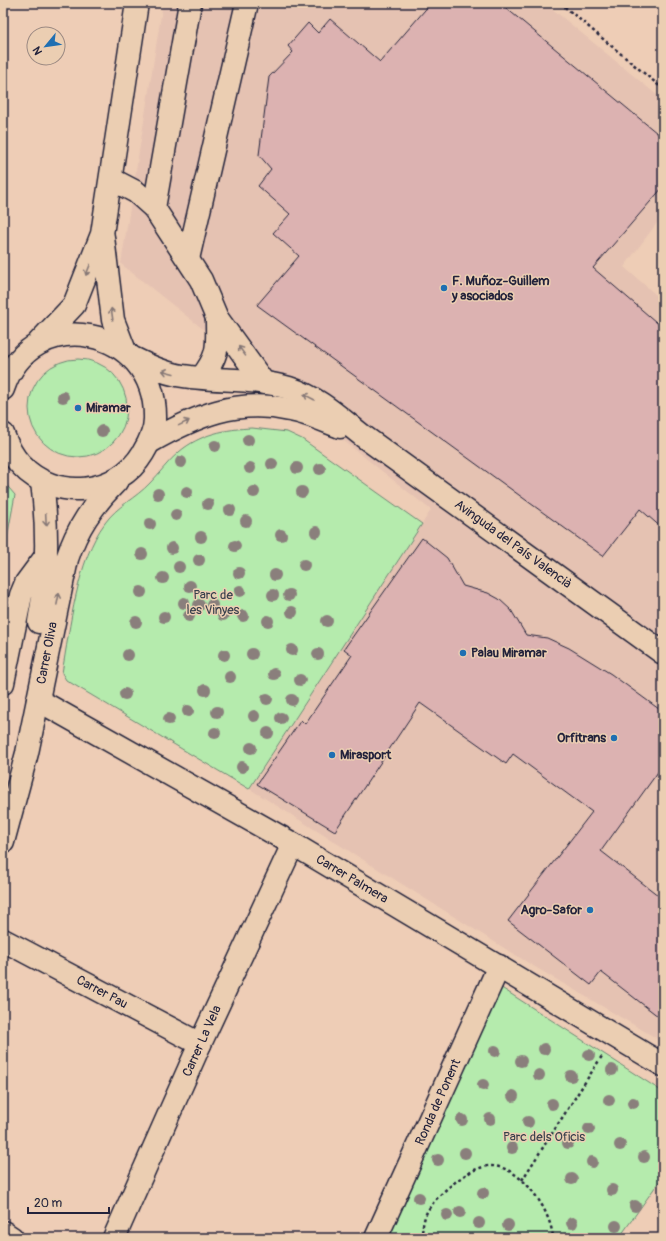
<svg xmlns="http://www.w3.org/2000/svg" width="666" height="1241" viewBox="0 0 666 1241" font-family="Pangolin,sans-serif">
	<style>
		.built { fill: #e5c2b2 }
		.green { fill: #b5ebad; stroke: #6c8674 }
		.building { fill: #dcb2b1; stroke: #22223b }
		.lines { fill: none; stroke-linecap: round; stroke-linejoin: round }
		.minor-casing { stroke: #22223b; stroke-width: 25 }
		.major-casing { stroke: #22223b; stroke-width: 25 }
		.path { stroke: #22223b; stroke-width: 2.5; stroke-dasharray: 3 3; stroke-linecap: butt }
		.minor { stroke: #ebceb2; stroke-width: 22 }
		.major { stroke: #ebceb2; stroke-width: 22 }
		.tree { fill: #8a7f7c }
		.oneway { stroke: #867876 }
		.poi-dot { fill: #1f6fb2; stroke: #ebceb2; stroke-width: 1.5 }
		.labels { text-anchor: middle; dominant-baseline: central; stroke-width: 3; stroke-linejoin: round; paint-order: stroke }
		.poi-label { font-size: 13px; font-weight: bold; fill: #22223b; stroke: #ebceb2; text-anchor: start }
		.street-label { font-size: 13px; fill: #22223b; stroke: #ebceb2 }
		.park-label { font-size: 13px; fill: #38404c; stroke: #ebceb2 }
	</style>
	<rect width="100%" height="100%" fill="#eecdb6"/>
	<filter id="ink" filterUnits="userSpaceOnUse"><feTurbulence type="fractalNoise" baseFrequency=".025" numOctaves="2"/><feDisplacementMap in="SourceGraphic" scale="8" xChannelSelector="R" yChannelSelector="G"/><feConvolveMatrix kernelMatrix="1 2 1 2 8 2 1 2 1" color-interpolation-filters="sRGB"/></filter>
	<g filter="url(#ink)">
		<polygon class="built" points="163,3 545,3 663,100 663,215 624,267 663,301 663,1042 530,964 250,789 431,510 121,264"/>
		<g class="green">
			<circle cx="78" cy="408" r="49"/>
			<path d="M252,428L287,432L302,439L422,524L249,789L66,680L62,673C70,628 77,560 105,523C117,506 136,498 150,483C160,473 168,461 179,452C200,434 226,429 252,428Z"/>
			<polygon points="3,481 15,495 3,560"/>
			<polygon points="500,987 663,1092 663,1176 619,1238 388,1238"/>
		</g>
		<g class="building">
			<polygon points="431,3 500,3 663,138 663,187 593,268 663,328 663,529 640,509 603,556 257,305 299,256 273,233 290,214 258,186 271,169 259,155 269,77 293,52 288,46 308,23 318,33 330,19 380,62"/>
			<polygon points="422,538 447,558 463,586 488,593 499,599 511,610 526,635 547,638 569,648 611,674 663,712 663,765 601,851 663,899 663,1020 601,972 591,985 508,921 592,812 513,754 506,764 420,703 335,831 257,784 301,720 305,724 352,655 344,649"/>
		</g>
		<g class="lines">
			<defs>
				<g id="minor">
					<polyline points="111,179 136,192 154,208 201,280 217,318 264,383"/>
					<polyline points="154,208 190,3"/>
					<polyline points="188,259 247,3"/>
					<path d="M135,359C149,366 162,372 177,375C214,382 253,377 289,388C318,397 340,418 363,436L663,653"/>
					<path d="M202,377C220,353 217,347 217,318"/>
					<path d="M150,442C196,416 236,398 290,410C307,413 324,421 340,427"/>
					<polyline points="3,683 21,595 26,583 46,556"/>
					<polyline points="38,700 293,844 663,1065"/>
					<polyline points="3,940 200,1044"/>
					<polyline points="3,1232 12,1238"/>
					<polyline points="114,1238 200,1044 293,844"/>
					<polyline points="376,1238 499,966"/>
				</g>
				<g id="major">
					<polyline points="103,237 113,320 125,351"/>
					<polyline points="39,342 74,305 102,234 137,3"/>
					<path d="M3,389C31,302 157,325 155,419C155,431 149,443 143,453C118,495 55,502 21,465C12,456 7,445 3,434"/>
					<path d="M39,622C48,575 48,529 42,482"/>
					<path d="M3,842L27,753L67,559C77,528 93,505 116,482"/>
				</g>
			</defs>
			<use href="#minor" class="minor-casing"/>
			<use href="#major" class="major-casing"/>
			<g class="path">
				<polyline points="560,3 663,89"/>
				<polyline points="522,1180 602,1056"/>
				<path d="M422,1238C422,1229 423,1222 426,1214C434,1196 470,1166 490,1166C521,1165 551,1210 553,1238"/>
			</g>
			<use href="#minor" class="minor"/>
			<use href="#major" class="major"/>
		</g>
		<g class="tree">
			<circle cx="63" cy="397" r="6"/>
			<circle cx="102" cy="431" r="6"/>
			<circle cx="248" cy="440" r="6"/>
			<circle cx="215" cy="446" r="6"/>
			<circle cx="181" cy="462" r="6"/>
			<circle cx="272" cy="464" r="6"/>
			<circle cx="250" cy="468" r="6"/>
			<circle cx="297" cy="468" r="6"/>
			<circle cx="320" cy="469" r="6"/>
			<circle cx="187" cy="492" r="6"/>
			<circle cx="254" cy="492" r="6"/>
			<circle cx="302" cy="492" r="6"/>
			<circle cx="158" cy="494" r="6"/>
			<circle cx="208" cy="504" r="6"/>
			<circle cx="230" cy="510" r="6"/>
			<circle cx="176" cy="515" r="6"/>
			<circle cx="246" cy="521" r="6"/>
			<circle cx="150" cy="524" r="6"/>
			<circle cx="316" cy="532" r="6"/>
			<circle cx="281" cy="535" r="6"/>
			<circle cx="201" cy="537" r="6"/>
			<circle cx="235" cy="546" r="6"/>
			<circle cx="172" cy="548" r="6"/>
			<circle cx="142" cy="554" r="6"/>
			<circle cx="199" cy="560" r="6"/>
			<circle cx="304" cy="565" r="6"/>
			<circle cx="179" cy="567" r="6"/>
			<circle cx="239" cy="573" r="6"/>
			<circle cx="275" cy="575" r="6"/>
			<circle cx="163" cy="578" r="6"/>
			<circle cx="190" cy="586" r="6"/>
			<circle cx="240" cy="591" r="6"/>
			<circle cx="141" cy="592" r="6"/>
			<circle cx="273" cy="595" r="6"/>
			<circle cx="289" cy="595" r="6"/>
			<circle cx="184" cy="603" r="6"/>
			<circle cx="199" cy="605" r="6"/>
			<circle cx="212" cy="605" r="6"/>
			<circle cx="292" cy="612" r="6"/>
			<circle cx="223" cy="615" r="6"/>
			<circle cx="189" cy="616" r="6"/>
			<circle cx="243" cy="616" r="6"/>
			<circle cx="164" cy="617" r="6"/>
			<circle cx="268" cy="621" r="6"/>
			<circle cx="327" cy="621" r="6"/>
			<circle cx="136" cy="622" r="6"/>
			<circle cx="292" cy="650" r="6"/>
			<circle cx="252" cy="654" r="6"/>
			<circle cx="318" cy="654" r="6"/>
			<circle cx="128" cy="655" r="6"/>
			<circle cx="224" cy="655" r="6"/>
			<circle cx="274" cy="674" r="6"/>
			<circle cx="230" cy="677" r="6"/>
			<circle cx="300" cy="680" r="6"/>
			<circle cx="205" cy="690" r="6"/>
			<circle cx="125" cy="694" r="6"/>
			<circle cx="267" cy="699" r="6"/>
			<circle cx="292" cy="700" r="6"/>
			<circle cx="188" cy="711" r="6"/>
			<circle cx="217" cy="712" r="6"/>
			<circle cx="254" cy="716" r="6"/>
			<circle cx="281" cy="718" r="6"/>
			<circle cx="169" cy="719" r="6"/>
			<circle cx="215" cy="733" r="6"/>
			<circle cx="268" cy="733" r="6"/>
			<circle cx="251" cy="748" r="6"/>
			<circle cx="242" cy="767" r="6"/>
			<circle cx="544" cy="1049" r="6"/>
			<circle cx="495" cy="1051" r="6"/>
			<circle cx="589" cy="1055" r="6"/>
			<circle cx="521" cy="1061" r="6"/>
			<circle cx="612" cy="1070" r="6"/>
			<circle cx="539" cy="1075" r="6"/>
			<circle cx="571" cy="1076" r="6"/>
			<circle cx="483" cy="1085" r="6"/>
			<circle cx="513" cy="1096" r="6"/>
			<circle cx="609" cy="1100" r="6"/>
			<circle cx="633" cy="1103" r="6"/>
			<circle cx="552" cy="1104" r="6"/>
			<circle cx="490" cy="1119" r="6"/>
			<circle cx="462" cy="1120" r="6"/>
			<circle cx="528" cy="1122" r="6"/>
			<circle cx="589" cy="1129" r="6"/>
			<circle cx="568" cy="1143" r="6"/>
			<circle cx="620" cy="1145" r="6"/>
			<circle cx="512" cy="1148" r="6"/>
			<circle cx="465" cy="1153" r="6"/>
			<circle cx="644" cy="1157" r="6"/>
			<circle cx="438" cy="1160" r="6"/>
			<circle cx="592" cy="1162" r="6"/>
			<circle cx="572" cy="1179" r="6"/>
			<circle cx="612" cy="1190" r="6"/>
			<circle cx="483" cy="1193" r="6"/>
			<circle cx="419" cy="1198" r="6"/>
			<circle cx="635" cy="1206" r="6"/>
			<circle cx="460" cy="1212" r="6"/>
			<circle cx="447" cy="1215" r="6"/>
			<circle cx="479" cy="1223" r="6"/>
			<circle cx="572" cy="1223" r="6"/>
			<circle cx="508" cy="1225" r="6"/>
			<circle cx="616" cy="1226" r="6"/>
		</g>
		<defs><path id="oneway-shaft" d="M-6 0H5M1.5-3L5.5 0L1.5 3" fill="none" stroke-width="1.6" stroke-linecap="round" stroke-linejoin="round"/></defs>
		<g class="oneway">
			<use href="#oneway-shaft" transform="translate(88 270) rotate(112)"/>
			<use href="#oneway-shaft" transform="translate(112 314) rotate(-98)"/>
			<use href="#oneway-shaft" transform="translate(242 351) rotate(-126)"/>
			<use href="#oneway-shaft" transform="translate(168 372) rotate(-166)"/>
			<use href="#oneway-shaft" transform="translate(309 397) rotate(-152)"/>
			<use href="#oneway-shaft" transform="translate(184 423) rotate(-26)"/>
			<use href="#oneway-shaft" transform="translate(46 520) rotate(87)"/>
			<use href="#oneway-shaft" transform="translate(58 599) rotate(-79)"/>
		</g>
	</g>
	<g class="poi-dot">
		<circle cx="444" cy="288" r="4"/>
		<circle cx="78" cy="408" r="4"/>
		<circle cx="463" cy="653" r="4"/>
		<circle cx="614" cy="738" r="4"/>
		<circle cx="332" cy="755" r="4"/>
		<circle cx="590" cy="910" r="4"/>
	</g>
	<g class="labels">
		<g class="poi-label">
			<text x="452" y="281">F. Muñoz-Guillem<tspan x="452" dy="15">y asociados</tspan></text>
			<text x="86" y="408">Miramar</text>
			<text x="471" y="653">Palau Miramar</text>
			<text x="606" y="738" text-anchor="end">Orfitrans</text>
			<text x="340" y="755">Mirasport</text>
			<text x="582" y="910" text-anchor="end">Agro-Safor</text>
		</g>
		<g class="street-label">
			<text transform="translate(513 544) rotate(36)">Avinguda del País Valencià</text>
			<text transform="translate(47 653) rotate(-79)">Carrer Oliva</text>
			<text transform="translate(352 879) rotate(31)">Carrer Palmera</text>
			<text transform="translate(102 992) rotate(28)">Carrer Pau</text>
			<text transform="translate(202 1041) rotate(-66)">Carrer La Vela</text>
			<text transform="translate(438 1102) rotate(-66)">Ronda de Ponent</text>
		</g>
		<g class="park-label">
			<text x="213" y="595">Parc de<tspan x="213" dy="15">les Vinyes</tspan></text>
			<text x="544" y="1137">Parc dels Oficis</text>
		</g>
	</g>
	<rect width="666" height="1241" fill="none" stroke="#ebceb2" stroke-width="16"/>
	<rect x="8" y="8" width="650" height="1225" fill="none" stroke="#22223b" stroke-width="1.5" filter="url(#ink)"/>
	<g transform="translate(46 46) rotate(241)"><circle r="19" fill="#ebceb2" stroke="#9b8982"/>
	<path d="M0-3L7 15L0 10L-7 15Z" fill="#1f6fb2"/>
	<text y="-6" font-size="11" font-weight="bold" text-anchor="middle" fill="#22223b">N</text>
	</g>
	<path d="M28 1207v6h81v-6" fill="none" stroke="#22223b" stroke-width="2"/>
	<text x="34" y="1207" font-size="12" fill="#22223b" stroke="#ebceb2" stroke-width="3" paint-order="stroke">20 m</text>
</svg>
